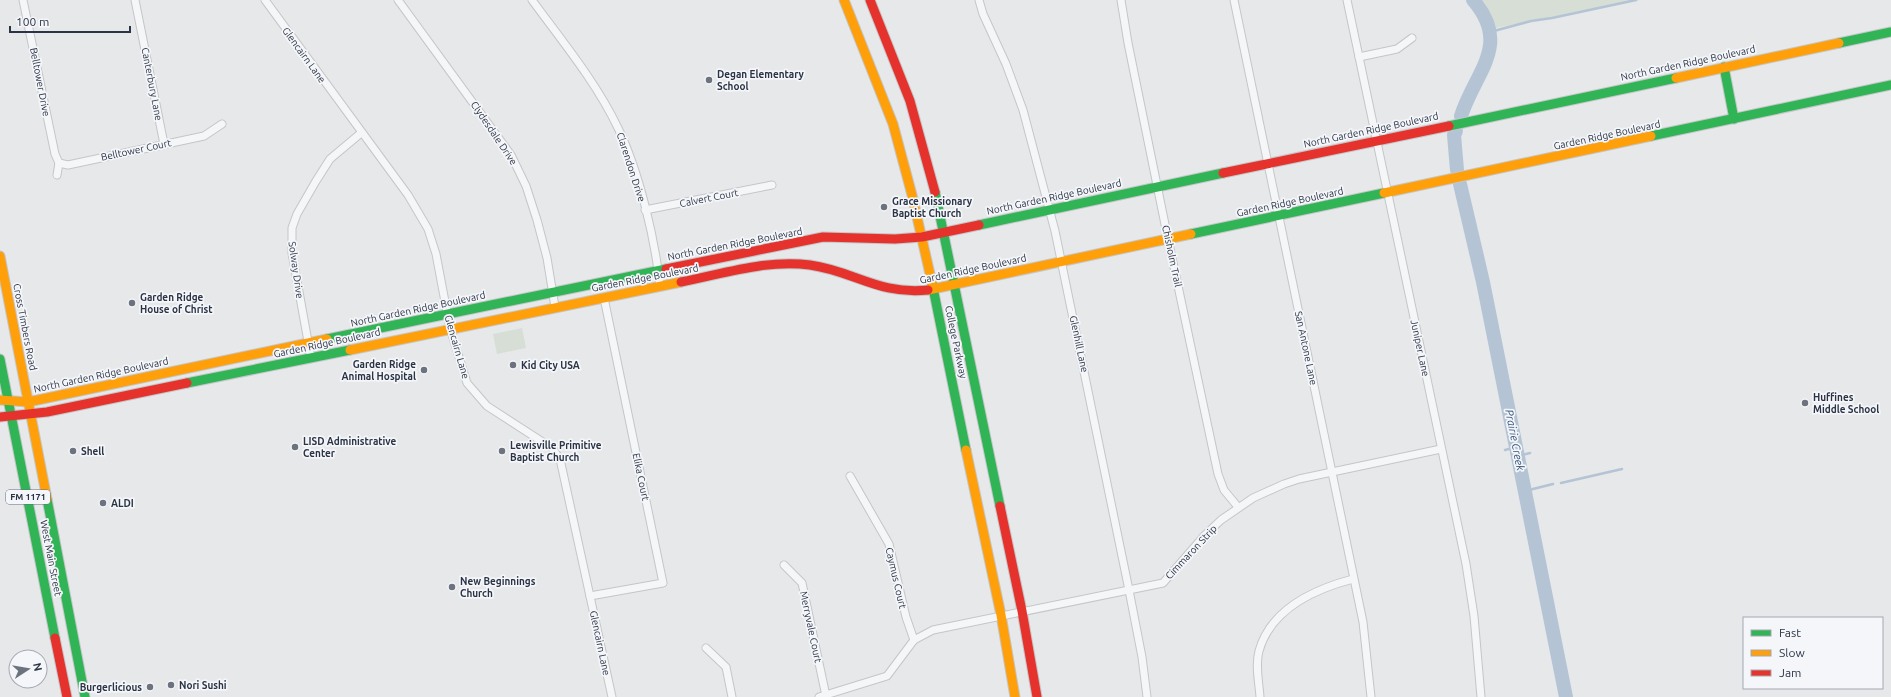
<svg xmlns="http://www.w3.org/2000/svg" width="1891" height="697" viewBox="0 0 1891 697" font-family="Ubuntu,sans-serif">
	<style>
		.green { fill: #d6ded6 }
		.lines { fill: none; stroke-linecap: round; stroke-linejoin: round }
		.stream { stroke: #b4c4d5; stroke-width: 2.5 }
		.river { stroke: #b4c4d5; stroke-width: 14 }
		.street-casing { stroke: #c4c6c8; stroke-width: 9 }
		.fast-casing { stroke: #c4c6c8; stroke-width: 11 }
		.slow-casing { stroke: #c4c6c8; stroke-width: 11 }
		.jam-casing { stroke: #c4c6c8; stroke-width: 11 }
		.street { stroke: #f5f6f7; stroke-width: 7 }
		.fast { stroke: #30b455; stroke-width: 9 }
		.slow { stroke: #ff9f0a; stroke-width: 9 }
		.jam { stroke: #e5322d; stroke-width: 9 }
		.poi-dot { fill: #6c737f; stroke: #f4f6f9; stroke-width: 1.5 }
		.labels { text-anchor: middle; dominant-baseline: central; stroke-width: 3.5; stroke-linejoin: round; paint-order: stroke }
		.shield { fill: #f4f6f9; stroke: #676e7b; stroke-width: 1 }
		.shield-label { font-size: 9px; font-weight: bold; fill: #2b3445 }
		.street-label { font-size: 10px; fill: #2b3445; stroke: #f4f6f9 }
		.poi-label { font-size: 10px; font-weight: bold; fill: #2b3445; stroke: #f4f6f9; text-anchor: start }
		.water-label { font-size: 11px; font-style: italic; fill: #34527a; stroke: #f4f6f9 }
	</style>
	<rect width="100%" height="100%" fill="#e6e8ea"/>
	<g class="green">
		<polygon points="1471,0 1640,0 1485,30"/>
		<polygon points="522,328 526,348 497,354 493,334"/>
	</g>
	<g class="lines">
		<g class="stream">
			<polyline points="1490,32 1531,21 1552,18 1636,0"/>
			<polyline points="1505,450 1516,447"/>
			<polyline points="1518,456 1530,453"/>
			<polyline points="1561,483 1622,469"/>
			<polyline points="1525,491 1553,484"/>
		</g>
		<g class="river">
			<path d="M1461,116C1475,72 1512,45 1473,0"/>
			<polyline points="1456,131 1454,135 1457,170"/>
			<polyline points="1460,184 1483,282 1566,697"/>
		</g>
		<defs>
			<g id="street">
				<polyline points="23,0 55,154 59,163"/>
				<polyline points="135,0 164,144"/>
				<polyline points="265,0 408,195 428,229 436,254 450,328 467,383 487,406 552,448 560,459 612,697"/>
				<polyline points="398,0 511,155 526,186 537,220 547,258 555,307"/>
				<path d="M532,0C562,41 596,82 618,128C639,171 655,239 660,286"/>
				<polyline points="979,0 983,14 1006,64 1023,110 1055,231 1129,590 1142,657 1147,697"/>
				<polyline points="1121,0 1128,43 1168,239 1218,474 1224,490 1238,507"/>
				<polyline points="1234,0 1363,622 1371,697"/>
				<polyline points="1347,0 1466,564 1474,616 1481,697"/>
				<polyline points="1359,57 1397,49 1412,38"/>
				<polyline points="59,163 68,165 204,136 222,124"/>
				<polyline points="57,175 59,163"/>
				<polyline points="645,210 772,185"/>
				<polyline points="311,358 292,253 292,228 297,214 316,181 330,159 361,133"/>
				<polyline points="850,476 889,544 906,617 914,640"/>
				<polyline points="784,565 802,583 826,696"/>
				<polyline points="590,596 663,583 604,298"/>
				<polyline points="706,648 726,667 732,697"/>
				<polyline points="819,697 887,676 914,640 933,630 1163,583 1204,536 1221,520 1253,498 1284,484 1299,479 1441,449"/>
				<path d="M1260,697C1259,682 1255,666 1259,651C1271,608 1315,589 1353,579"/>
			</g>
			<g id="fast">
				<polyline points="1839,43 1891,32"/>
				<polyline points="1724,67 1734,119"/>
				<polyline points="1449,126 1676,78"/>
				<polyline points="1651,136 1891,85"/>
				<polyline points="935,192 1000,506"/>
				<polyline points="979,225 1223,173"/>
				<polyline points="1191,234 1384,193"/>
				<polyline points="932,283 966,450"/>
				<polyline points="327,339 666,269"/>
				<polyline points="0,359 55,638"/>
				<polyline points="187,383 350,350"/>
				<polyline points="47,499 85,697"/>
			</g>
			<g id="slow">
				<polyline points="844,0 893,124 912,195 932,283"/>
				<polyline points="1676,78 1839,43"/>
				<polyline points="1384,193 1651,136"/>
				<polyline points="0,256 47,499"/>
				<polyline points="928,290 1191,234"/>
				<polyline points="350,350 681,282"/>
				<polyline points="0,400 28,402 327,339"/>
				<polyline points="966,450 1001,615 1015,697"/>
			</g>
			<g id="jam">
				<polyline points="870,0 910,101 935,192"/>
				<polyline points="1223,173 1449,126"/>
				<polyline points="666,269 823,237 895,239 922,237 979,225"/>
				<path d="M681,282C723,274 767,259 810,265C854,271 878,295 928,290"/>
				<polyline points="0,417 47,412 187,383"/>
				<polyline points="1000,506 1022,611 1037,697"/>
				<polyline points="55,638 67,697"/>
			</g>
		</defs>
		<use href="#street" class="street-casing"/>
		<use href="#fast" class="fast-casing"/>
		<use href="#slow" class="slow-casing"/>
		<use href="#jam" class="jam-casing"/>
		<use href="#street" class="street"/>
		<use href="#fast" class="fast"/>
		<use href="#slow" class="slow"/>
		<use href="#jam" class="jam"/>
	</g>
	<g class="poi-dot">
		<circle cx="709" cy="80" r="4"/>
		<circle cx="884" cy="207" r="4"/>
		<circle cx="132" cy="303" r="4"/>
		<circle cx="513" cy="365" r="4"/>
		<circle cx="424" cy="370" r="4"/>
		<circle cx="1805" cy="403" r="4"/>
		<circle cx="295" cy="447" r="4"/>
		<circle cx="73" cy="451" r="4"/>
		<circle cx="502" cy="451" r="4"/>
		<circle cx="103" cy="503" r="4"/>
		<circle cx="452" cy="587" r="4"/>
		<circle cx="171" cy="685" r="4"/>
		<circle cx="150" cy="687" r="4"/>
	</g>
	<g class="labels">
		<rect class="shield" x="6" y="490" width="44" height="14" rx="3"/>
		<g class="shield-label">
			<text x="28" y="497">FM 1171</text>
		</g>
		<g class="street-label">
			<text transform="translate(304 55) rotate(54)">Glencairn Lane</text>
			<text transform="translate(1688 63) rotate(-12)">North Garden Ridge Boulevard</text>
			<text transform="translate(40 82) rotate(79)">Belltower Drive</text>
			<text transform="translate(152 84) rotate(79)">Canterbury Lane</text>
			<text transform="translate(1371 130) rotate(-12)">North Garden Ridge Boulevard</text>
			<text transform="translate(494 133) rotate(56)">Clydesdale Drive</text>
			<text transform="translate(1607 135) rotate(-12)">Garden Ridge Boulevard</text>
			<text transform="translate(136 150) rotate(-12)">Belltower Court</text>
			<text transform="translate(631 167) rotate(72)">Clarendon Drive</text>
			<text transform="translate(1054 197) rotate(-12)">North Garden Ridge Boulevard</text>
			<text transform="translate(709 198) rotate(-11)">Calvert Court</text>
			<text transform="translate(1290 202) rotate(-12)">Garden Ridge Boulevard</text>
			<text transform="translate(735 244) rotate(-11)">North Garden Ridge Boulevard</text>
			<text transform="translate(1172 256) rotate(78)">Chisholm Trail</text>
			<text transform="translate(973 269) rotate(-12)">Garden Ridge Boulevard</text>
			<text transform="translate(296 270) rotate(82)">Solway Drive</text>
			<text transform="translate(645 278) rotate(-11)">Garden Ridge Boulevard</text>
			<text transform="translate(418 309) rotate(-12)">North Garden Ridge Boulevard</text>
			<text transform="translate(25 327) rotate(79)">Cross Timbers Road</text>
			<text transform="translate(956 342) rotate(78)">College Parkway</text>
			<text transform="translate(327 343) rotate(-12)">Garden Ridge Boulevard</text>
			<text transform="translate(1079 344) rotate(78)">Glenhill Lane</text>
			<text transform="translate(457 347) rotate(74)">Glencairn Lane</text>
			<text transform="translate(1306 348) rotate(78)">San Antone Lane</text>
			<text transform="translate(1420 348) rotate(78)">Juniper Lane</text>
			<text transform="translate(101 375) rotate(-12)">North Garden Ridge Boulevard</text>
			<text transform="translate(641 477) rotate(78)">Elika Court</text>
			<text transform="translate(1191 552) rotate(-47)">Cimmaron Strip</text>
			<text transform="translate(51 558) rotate(79)">West Main Street</text>
			<text transform="translate(896 578) rotate(77)">Caymus Court</text>
			<text transform="translate(811 627) rotate(78)">Merryvale Court</text>
			<text transform="translate(600 643) rotate(78)">Glencairn Lane</text>
		</g>
		<g class="poi-label">
			<text x="717" y="74">Degan Elementary<tspan x="717" dy="12">School</tspan></text>
			<text x="892" y="201">Grace Missionary<tspan x="892" dy="12">Baptist Church</tspan></text>
			<text x="140" y="297">Garden Ridge<tspan x="140" dy="12">House of Christ</tspan></text>
			<text x="416" y="364" text-anchor="end">Garden Ridge<tspan x="416" dy="12">Animal Hospital</tspan></text>
			<text x="521" y="365">Kid City USA</text>
			<text x="1813" y="397">Huffines<tspan x="1813" dy="12">Middle School</tspan></text>
			<text x="303" y="441">LISD Administrative<tspan x="303" dy="12">Center</tspan></text>
			<text x="510" y="445">Lewisville Primitive<tspan x="510" dy="12">Baptist Church</tspan></text>
			<text x="81" y="451">Shell</text>
			<text x="111" y="503">ALDI</text>
			<text x="460" y="581">New Beginnings<tspan x="460" dy="12">Church</tspan></text>
			<text x="179" y="685">Nori Sushi</text>
			<text x="142" y="687" text-anchor="end">Burgerlicious</text>
		</g>
		<g class="water-label">
			<text transform="translate(1515 440) rotate(79)">Prairie Creek</text>
		</g>
	</g>
	<rect x="1743" y="617" width="140" height="72" fill="#f4f6f9" stroke="#a4a8b1"/>
	<rect x="1751" y="630" width="20" height="6" fill="#30b455" stroke="#a4a8b1"/>
	<text x="1779" y="637" font-size="12" fill="#2b3445">Fast</text>
	<rect x="1751" y="650" width="20" height="6" fill="#ff9f0a" stroke="#a4a8b1"/>
	<text x="1779" y="657" font-size="12" fill="#2b3445">Slow</text>
	<rect x="1751" y="670" width="20" height="6" fill="#e5322d" stroke="#a4a8b1"/>
	<text x="1779" y="677" font-size="12" fill="#2b3445">Jam</text>
	<g transform="translate(28 669) rotate(78)"><circle r="19" fill="#f4f6f9" stroke="#a4a8b1"/>
	<path d="M0-3L7 15L0 10L-7 15Z" fill="#6c737f"/>
	<text y="-6" font-size="11" font-weight="bold" text-anchor="middle" fill="#2b3445">N</text>
	</g>
	<path d="M10 26v6h120v-6" fill="none" stroke="#2b3445" stroke-width="2"/>
	<text x="16" y="26" font-size="12" fill="#2b3445" stroke="#f4f6f9" stroke-width="3" paint-order="stroke">100 m</text>
</svg>
